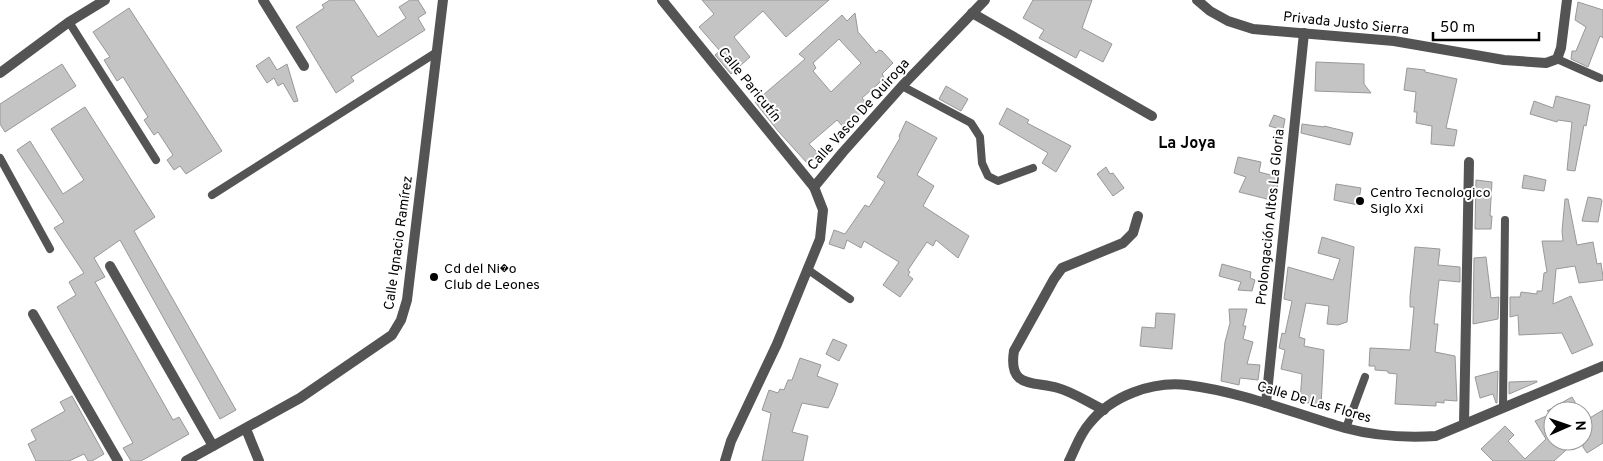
<svg xmlns="http://www.w3.org/2000/svg" width="1603" height="461" viewBox="0 0 1603 461" font-family="Overpass,sans-serif">
	<style>
		.building { fill: #c4c4c4; stroke: #989898; fill-rule: evenodd }
		.lines { fill: none; stroke-linecap: round; stroke-linejoin: round }
		.lane { stroke: #545454; stroke-width: 8 }
		.street { stroke: #545454; stroke-width: 10 }
		.poi-dot { fill: #000; stroke: #fff; stroke-width: 2 }
		.labels { text-anchor: middle; dominant-baseline: central; stroke-width: 4; stroke-linejoin: round; paint-order: stroke }
		.street-label { font-size: 14px; fill: #000; stroke: #fff }
		.poi-label { font-size: 14px; fill: #000; stroke: #fff; text-anchor: start }
		.quarter-label { font-size: 16px; font-weight: bold; fill: #000; stroke: #fff }
	</style>
	<rect width="100%" height="100%" fill="#fff"/>
	<g class="building">
		<polygon points="330,0 354,0 378,37 406,18 399,7 410,0 418,0 426,13 418,18 425,30 351,77 354,81 336,93 296,27 324,8 322,5"/>
		<polygon points="702,0 829,0 786,37 763,11 734,37 750,57 731,74 715,55 720,51 699,27 714,14"/>
		<polygon points="1033,0 1092,0 1082,28 1112,44 1103,62 1080,50 1076,58 1039,38 1044,30 1023,18"/>
		<polygon points="1578,2 1603,10 1603,38 1600,36 1588,67 1571,59 1572,51 1576,51 1586,27 1575,20"/>
		<polygon points="129,8 222,151 186,174 180,166 174,170 167,160 173,155 158,132 154,135 144,120 148,117 123,77 117,81 104,60 110,57 93,32"/>
		<path d="M855,13L858,32L876,53L879,50L882,51L893,63L882,74L884,77L878,84L862,98L868,105L845,129L837,120L809,144L818,153L807,163L778,131L755,102L805,59L799,54L842,15L847,21ZM839,39L861,63L831,92L813,71L816,68L813,63Z"/>
		<polygon points="269,57 277,70 287,64 298,101 294,102 283,83 278,86 274,78 267,83 256,66"/>
		<polygon points="1316,62 1364,64 1364,84 1371,93 1315,91"/>
		<polygon points="62,64 76,86 5,132 0,124 0,104"/>
		<polygon points="1407,68 1425,70 1425,72 1457,79 1446,128 1457,130 1454,146 1431,144 1432,126 1416,123 1417,112 1414,112 1416,92 1404,90"/>
		<polygon points="946,86 968,99 961,111 939,99"/>
		<polygon points="1556,96 1590,105 1586,126 1584,125 1575,171 1567,170 1572,122 1558,120 1557,122 1530,114 1534,101 1553,108"/>
		<polygon points="85,107 155,217 134,231 236,410 220,419 120,240 94,258 105,277 95,282 173,420 179,417 189,434 141,461 131,461 123,448 133,443 57,307 76,295 69,282 84,273 54,228 64,222 17,150 30,141 63,194 84,180 51,129"/>
		<polygon points="1007,108 1029,120 1027,123 1071,146 1056,172 1042,163 1048,153 999,124"/>
		<polygon points="1274,115 1285,119 1283,130 1269,126"/>
		<polygon points="906,121 937,138 917,175 934,186 923,206 969,236 958,258 936,240 933,246 927,242 908,270 910,272 908,275 913,279 900,297 883,285 899,262 864,241 861,248 847,240 844,249 829,244 834,230 845,234 865,205 869,207 885,182 877,177 900,138 899,136"/>
		<polygon points="1302,124 1324,127 1324,126 1353,133 1350,145 1301,133"/>
		<polygon points="1238,157 1261,162 1259,172 1279,177 1275,201 1239,192 1246,177 1234,173"/>
		<polygon points="1106,167 1110,174 1113,173 1124,188 1113,196 1097,174"/>
		<polygon points="1524,175 1546,180 1544,191 1522,188"/>
		<polygon points="1476,180 1492,182 1490,216 1492,216 1491,229 1475,229"/>
		<polygon points="1336,184 1361,188 1358,205 1334,200"/>
		<polygon points="1588,197 1601,199 1602,201 1598,222 1582,221"/>
		<polygon points="1565,199 1568,199 1577,245 1593,242 1597,264 1601,263 1603,277 1603,280 1579,283 1575,266 1556,269 1553,304 1571,296 1593,345 1572,354 1562,333 1519,335 1518,315 1510,317 1510,297 1520,297 1521,292 1537,294 1537,291 1542,291 1544,273 1547,272 1542,241 1563,241 1562,231"/>
		<polygon points="1322,237 1354,247 1347,322 1338,325 1327,324 1329,306 1306,303 1299,337 1305,339 1304,346 1324,350 1321,406 1300,401 1302,374 1281,369 1285,350 1279,348 1282,333 1285,334 1292,301 1284,299 1288,267 1333,280 1340,259 1318,253"/>
		<polygon points="1415,247 1440,249 1438,265 1460,267 1460,282 1439,280 1434,324 1438,324 1435,352 1455,356 1457,401 1444,400 1444,403 1436,402 1436,406 1395,404 1397,374 1388,373 1388,371 1375,370 1375,366 1369,366 1370,348 1410,350 1414,307 1410,307 1410,297"/>
		<polygon points="1486,257 1491,298 1499,297 1498,319 1473,324 1474,258"/>
		<polygon points="1222,264 1251,272 1250,278 1255,280 1252,291 1238,290 1241,282 1219,276"/>
		<polygon points="1229,309 1247,309 1243,326 1246,326 1243,339 1253,342 1247,364 1260,365 1258,380 1240,378 1239,385 1221,381 1225,342 1230,323"/>
		<polygon points="1156,313 1175,314 1172,349 1140,346 1142,327 1155,328"/>
		<polygon points="833,339 847,345 839,361 826,354"/>
		<polygon points="800,358 821,365 817,376 838,384 834,395 828,408 802,403 792,432 808,436 803,461 762,461 771,413 762,410 769,390 778,393 780,389 784,390 788,380 792,380"/>
		<polygon points="1498,371 1497,403 1496,403 1493,394 1480,398 1475,377"/>
		<polygon points="1537,381 1537,382 1509,394 1509,382"/>
		<polygon points="72,396 104,454 92,461 88,461 84,454 69,461 36,461 28,444 36,440 31,430 65,411 60,402"/>
		<polygon points="1572,397 1580,411 1547,411"/>
		<polygon points="1603,410 1603,443 1587,453 1583,447 1583,422"/>
		<polygon points="1553,413 1553,441 1576,441 1554,461 1493,461 1481,449 1505,426 1514,435 1508,441 1525,459 1546,439 1535,421"/>
	</g>
	<g class="lines">
		<g class="lane">
			<polyline points="69,22 156,160"/>
			<polyline points="1557,59 1600,78"/>
			<polyline points="902,86 971,123 980,137 982,163 988,176 998,181 1033,168"/>
			<polyline points="0,158 50,249"/>
			<polyline points="212,195 437,52"/>
			<polyline points="807,269 850,299"/>
			<polyline points="1503,408 1505,220"/>
			<polyline points="1346,428 1365,377"/>
		</g>
		<g class="street">
			<polyline points="263,0 304,66"/>
			<polyline points="662,0 814,187 823,210 820,239 777,344 731,441 725,461"/>
			<polyline points="1197,0 1210,11 1228,21 1253,29 1394,41 1504,60 1546,63 1557,59 1561,48 1567,0"/>
			<polyline points="972,13 1152,116"/>
			<polyline points="0,73 69,22 105,0"/>
			<polyline points="814,187 843,152 902,86 985,0"/>
			<polyline points="110,266 213,446"/>
			<polyline points="33,314 118,461"/>
			<polyline points="1266,403 1304,33"/>
			<path d="M1104,410C1089,403 1073,392 1058,388C1032,381 1008,388 1014,351L1054,279L1062,268L1123,243L1133,233L1138,216"/>
			<polyline points="1464,424 1469,162"/>
			<polyline points="246,429 259,461"/>
			<polyline points="186,461 300,398 392,335 401,320 407,300 443,0"/>
			<path d="M1069,461C1075,449 1080,434 1089,424C1111,396 1152,381 1187,385C1242,392 1293,413 1345,428C1375,436 1405,438 1436,436L1603,366"/>
		</g>
	</g>
	<g class="poi-dot">
		<circle cx="1360" cy="201" r="5"/>
		<circle cx="434" cy="277" r="5"/>
	</g>
	<g class="labels">
		<g class="street-label">
			<text transform="translate(1346 24) rotate(6)">Privada Justo Sierra</text>
			<text transform="translate(749 85) rotate(51)">Calle Paricutín</text>
			<text transform="translate(859 115) rotate(-48)">Calle Vasco De Quiroga</text>
			<text transform="translate(1271 217) rotate(-84)">Prolongación Altos La Gloria</text>
			<text transform="translate(399 243) rotate(-82)">Calle Ignacio Ramírez</text>
			<text transform="translate(1314 403) rotate(16)">Calle De Las Flores</text>
		</g>
		<g class="poi-label">
			<text x="1370" y="193">Centro Tecnologico<tspan x="1370" dy="16">Siglo Xxi</tspan></text>
			<text x="444" y="269">Cd del Ni�o<tspan x="444" dy="16">Club de Leones</tspan></text>
		</g>
		<g class="quarter-label">
			<text x="1187" y="144">La Joya</text>
		</g>
	</g>
	<g transform="translate(1568 426) rotate(88)"><circle r="24" fill="#ffffff" stroke="#999999"/>
	<path d="M0-4L9 19L0 12L-9 19Z" fill="#000000"/>
	<text y="-8" font-size="14" font-weight="bold" text-anchor="middle" fill="#000000">N</text>
	</g>
	<path d="M1433 32v8h106v-8" fill="none" stroke="#000000" stroke-width="2.5"/>
	<text x="1440" y="32" font-size="15" fill="#000000" stroke="#ffffff" stroke-width="4" paint-order="stroke">50 m</text>
</svg>
